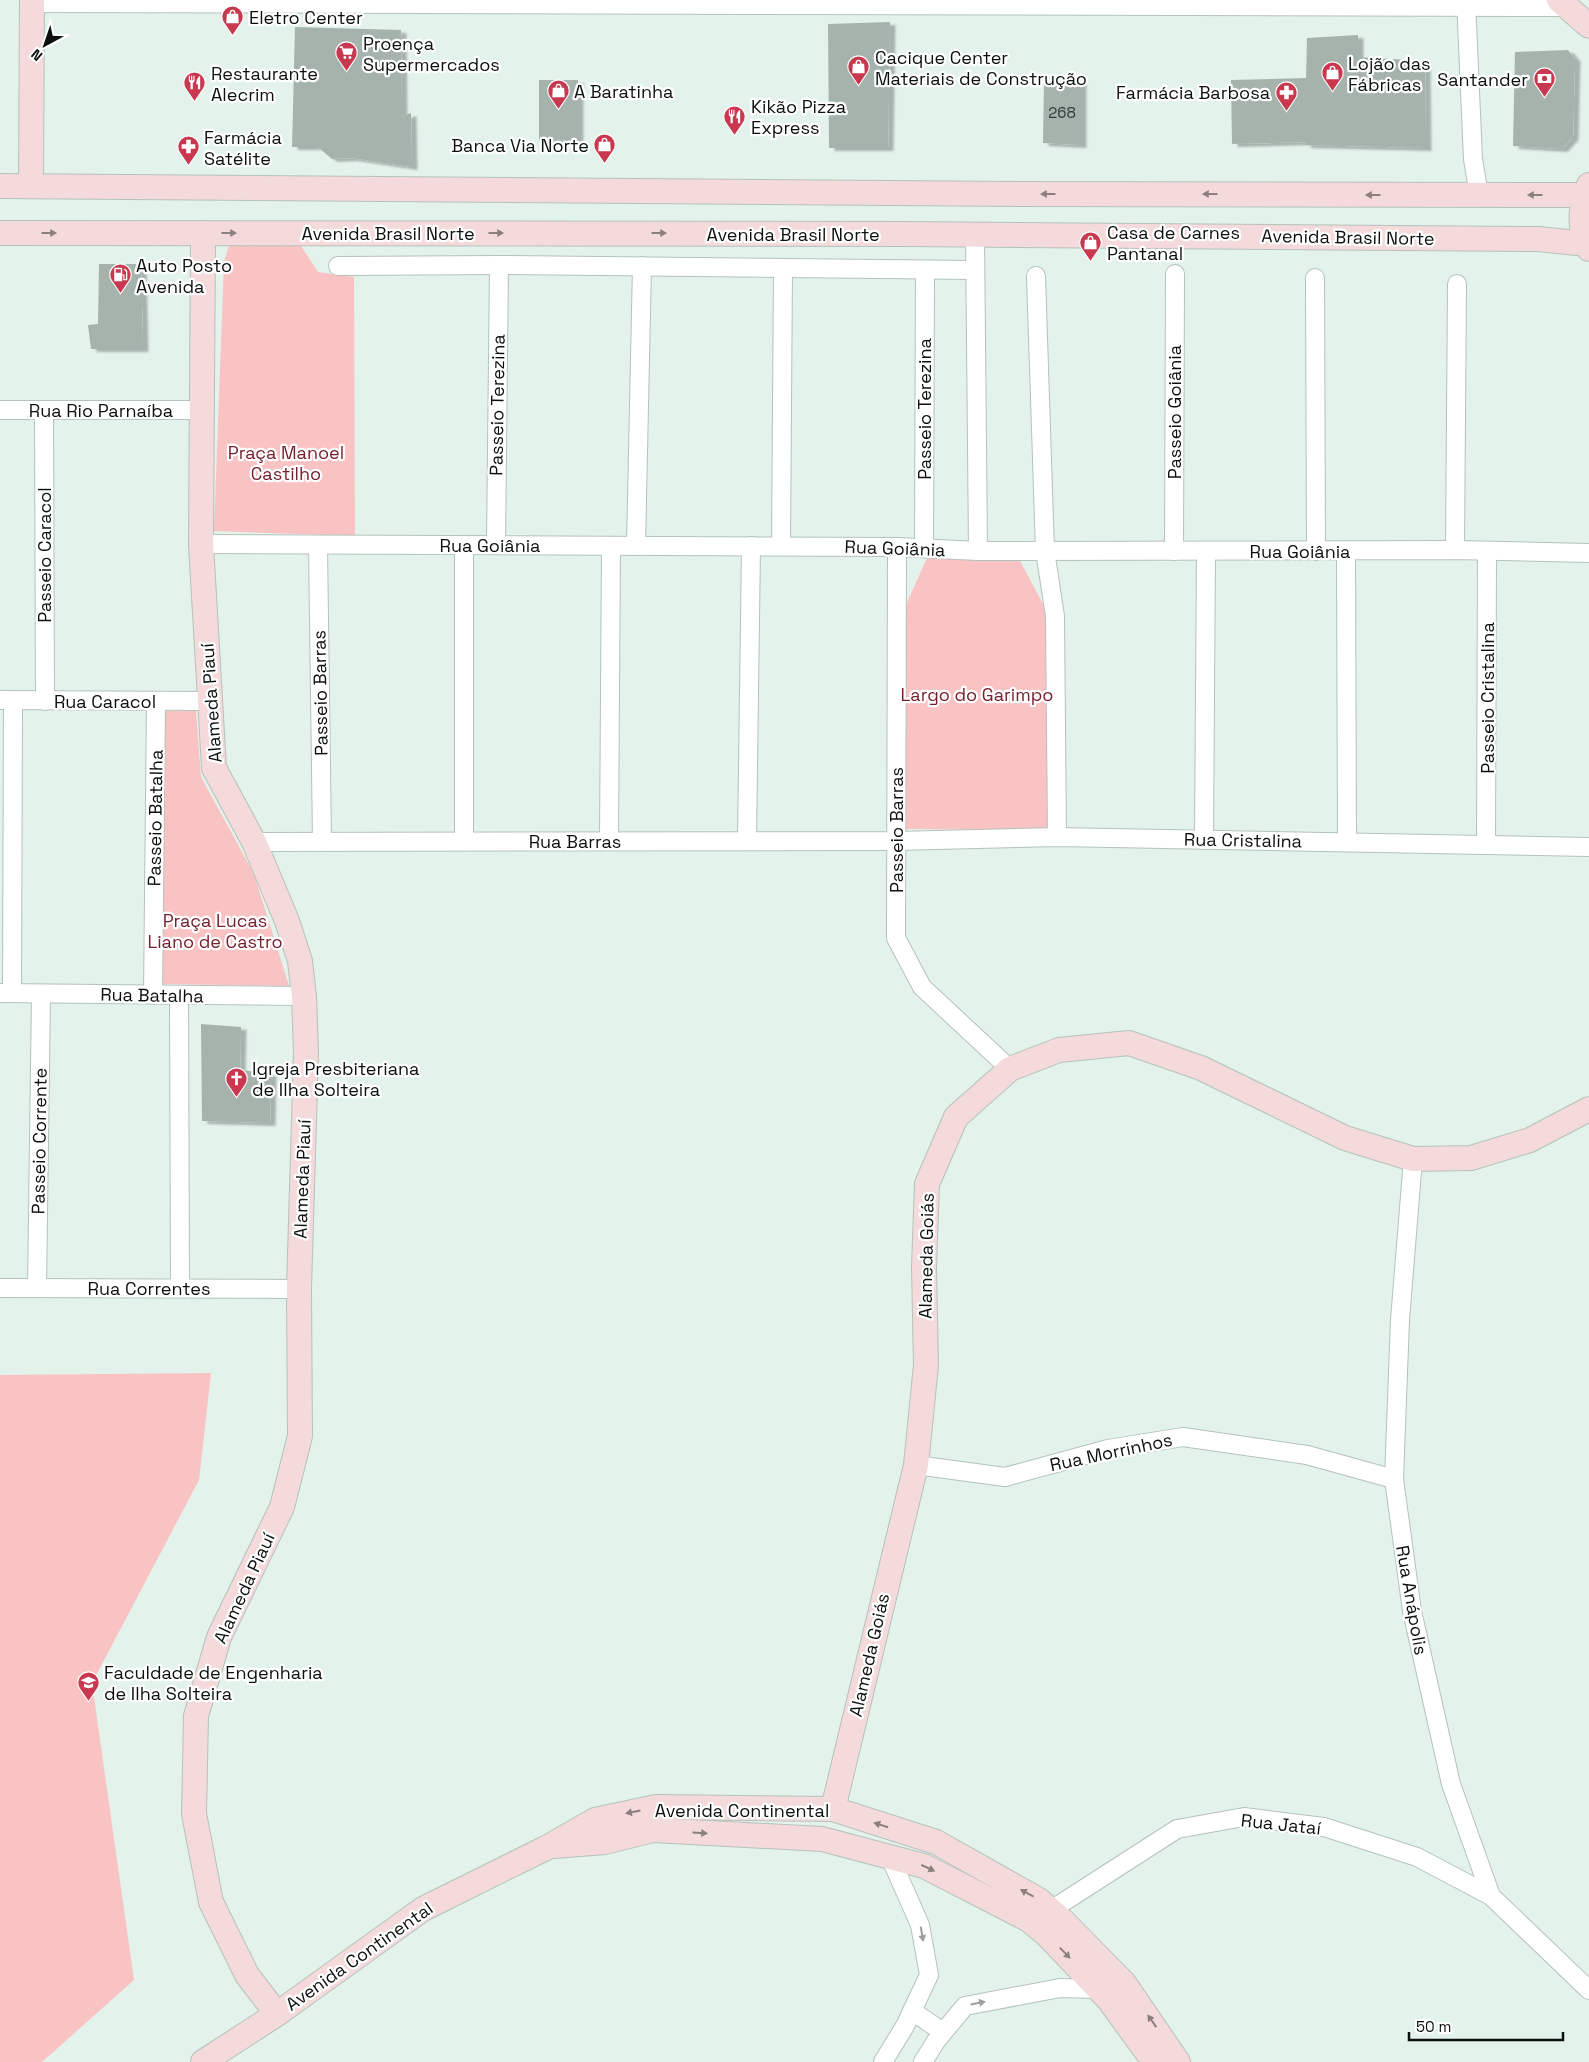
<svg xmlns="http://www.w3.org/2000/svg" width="1589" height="2062" viewBox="0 0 1589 2062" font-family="'Space Grotesk',sans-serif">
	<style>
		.green { fill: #f9c3c4 }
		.building { fill: #a6b3ad; filter: url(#shadow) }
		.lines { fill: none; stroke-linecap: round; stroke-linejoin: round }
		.street-casing { stroke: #b5c2bc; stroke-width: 20 }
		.secondary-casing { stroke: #b5c2bc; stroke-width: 26 }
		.street { stroke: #fff; stroke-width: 18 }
		.secondary { stroke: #f4dadb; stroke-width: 24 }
		.oneway { fill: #8b7f7f }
		.oneway2 { fill: #9d9f9f }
		.labels { text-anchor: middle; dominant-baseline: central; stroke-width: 4.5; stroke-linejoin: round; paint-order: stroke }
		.number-label { font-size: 15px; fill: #323936 }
		.poi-label { font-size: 18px; fill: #0b100e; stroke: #fff; text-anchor: start }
		.street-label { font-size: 18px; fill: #0b100e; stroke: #fff }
		.park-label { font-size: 18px; fill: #75212d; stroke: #fff }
	</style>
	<defs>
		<filter id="shadow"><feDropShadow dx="5.5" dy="3" stdDeviation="1" flood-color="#0004"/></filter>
	</defs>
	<rect width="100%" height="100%" fill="#e4f2ec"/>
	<g class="green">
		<polygon points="229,246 301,246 318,272 354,277 355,536 214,531 224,261"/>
		<polygon points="927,558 1019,559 1050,617 1049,830 906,829 904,609"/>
		<polygon points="162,711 196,711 201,777 254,874 289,986 162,984"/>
		<polygon points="211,1373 199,1480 92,1683 134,1980 42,2062 0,2062 0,1375"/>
	</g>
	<g class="building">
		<polygon points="890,22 888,148 829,148 828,24"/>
		<polygon points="295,27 401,30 402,116 411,113 412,167 352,158 332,159 318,147 292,147"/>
		<polygon points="1358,35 1358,57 1425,61 1426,148 1305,145 1306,142 1232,144 1231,80 1306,78 1307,38"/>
		<polygon points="1568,50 1575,59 1573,137 1562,149 1513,146 1515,52"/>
		<polygon points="539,80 578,80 578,140 539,141"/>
		<polygon points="1044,81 1081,81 1081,145 1043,143"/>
		<polygon points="99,264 141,264 143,349 91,349 88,325 98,324"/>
		<polygon points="201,1024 241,1027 240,1070 271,1073 270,1123 202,1121"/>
	</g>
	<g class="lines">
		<defs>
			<g id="street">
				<polyline points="1466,0 1473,159 1479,195"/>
				<polyline points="31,3 1567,7"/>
				<polyline points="975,234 978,551"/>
				<polyline points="338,266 499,265 975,270"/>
				<polyline points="1036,276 1045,551 1055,616 1057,837"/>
				<polyline points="1315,278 1316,551"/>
				<polyline points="0,410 202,410"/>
				<polyline points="44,410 45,701"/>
				<polyline points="201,544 897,547 978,551 1455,550 1589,553"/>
				<polyline points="318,545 322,842"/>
				<polyline points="464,545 464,841"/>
				<polyline points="496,545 499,265"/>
				<polyline points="636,546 642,266"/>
				<polyline points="781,546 783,268"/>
				<polyline points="897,547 896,938 922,987 1010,1069"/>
				<polyline points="924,548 925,270"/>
				<polyline points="1455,550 1457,284"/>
				<polyline points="1174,551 1175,274"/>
				<polyline points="1346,551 1347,842"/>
				<polyline points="0,700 210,701"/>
				<polyline points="1204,840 1206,551"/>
				<polyline points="609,841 611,546"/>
				<polyline points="747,841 751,546"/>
				<polyline points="254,842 896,841 1057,837 1589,847"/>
				<polyline points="1486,845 1487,551"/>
				<polyline points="0,993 304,996"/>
				<polyline points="12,993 13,701"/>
				<polyline points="153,995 156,701"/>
				<polyline points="179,995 180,1288"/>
				<polyline points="1413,1159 1400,1320 1394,1479 1412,1611 1451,1784 1491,1896 1589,1990"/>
				<polyline points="0,1288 299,1289"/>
				<polyline points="37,1288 41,994"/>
				<polyline points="916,1465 1005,1477 1108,1449 1183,1437 1307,1455 1394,1479"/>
				<polyline points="1051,1910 1177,1829 1244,1817 1324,1827 1417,1857 1491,1896"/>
				<polyline points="912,2011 943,2032"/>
				<polyline points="883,2062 905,2026 929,1975 920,1925 890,1857"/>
				<polyline points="923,2062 936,2041 965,2006 1060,1988 1099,1989"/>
			</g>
			<g id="secondary">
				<polyline points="1559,0 1589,26"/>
				<path d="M1589,185C1580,203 1578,230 1589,249"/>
				<polyline points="0,186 1019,194 1584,195"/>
				<polyline points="31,186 32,0"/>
				<polyline points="0,233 905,234 1538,239 1587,244"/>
				<polyline points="203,233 201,544 214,768 254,842 287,921 300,961 304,996 306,1052 299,1289 300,1436 282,1507 219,1637 196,1716 194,1814 211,1902 247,1975 277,2014"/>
				<polyline points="833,1809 916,1465 926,1365 924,1267 927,1184 956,1117 1010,1069 1059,1050 1129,1043 1201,1068 1345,1138 1413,1159 1471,1158 1530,1140 1589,1109"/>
				<polyline points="554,1846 605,1842 653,1830 822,1839 924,1866 1029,1920 1047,1935 1109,2000 1154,2062"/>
				<polyline points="203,2062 277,2014 423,1909 548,1847 595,1820 656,1807 833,1809 936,1842 1039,1900 1062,1920 1124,1983 1178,2062"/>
			</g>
		</defs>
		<use href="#street" class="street-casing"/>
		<use href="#secondary" class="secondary-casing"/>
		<use href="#street" class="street"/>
		<use href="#secondary" class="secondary"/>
	</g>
	<defs><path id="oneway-solid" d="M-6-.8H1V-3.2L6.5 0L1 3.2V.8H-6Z" transform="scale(1.25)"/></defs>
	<g class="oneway">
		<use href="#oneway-solid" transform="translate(1048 194) rotate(-180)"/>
		<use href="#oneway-solid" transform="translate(1210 194) rotate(-180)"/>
		<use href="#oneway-solid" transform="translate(1373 195) rotate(-180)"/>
		<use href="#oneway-solid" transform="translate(1535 195) rotate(180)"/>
		<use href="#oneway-solid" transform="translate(49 233)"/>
		<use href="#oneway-solid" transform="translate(229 233)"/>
		<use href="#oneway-solid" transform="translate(496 233)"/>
		<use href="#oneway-solid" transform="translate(659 233)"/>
		<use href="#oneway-solid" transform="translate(633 1812) rotate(169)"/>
		<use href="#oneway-solid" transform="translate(881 1825) rotate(-162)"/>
		<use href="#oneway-solid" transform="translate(700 1833) rotate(3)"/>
		<use href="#oneway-solid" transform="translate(928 1868) rotate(25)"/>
		<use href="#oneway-solid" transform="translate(1027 1893) rotate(-151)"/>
		<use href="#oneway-solid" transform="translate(1065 1953) rotate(46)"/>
		<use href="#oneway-solid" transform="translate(1152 2021) rotate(-125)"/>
	</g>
	<g class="oneway2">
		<use href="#oneway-solid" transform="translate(922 1934) rotate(80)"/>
		<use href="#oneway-solid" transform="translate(978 2003) rotate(-11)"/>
	</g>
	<defs>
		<symbol id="shop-pin" viewBox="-11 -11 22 30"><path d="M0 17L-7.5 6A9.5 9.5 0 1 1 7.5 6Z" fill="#c8384f" stroke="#fff"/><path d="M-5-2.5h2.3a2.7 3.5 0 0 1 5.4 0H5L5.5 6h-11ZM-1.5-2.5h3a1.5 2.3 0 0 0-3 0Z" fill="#fff"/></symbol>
		<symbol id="supermarket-pin" viewBox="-11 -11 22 30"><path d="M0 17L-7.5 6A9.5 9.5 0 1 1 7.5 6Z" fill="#c8384f" stroke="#fff"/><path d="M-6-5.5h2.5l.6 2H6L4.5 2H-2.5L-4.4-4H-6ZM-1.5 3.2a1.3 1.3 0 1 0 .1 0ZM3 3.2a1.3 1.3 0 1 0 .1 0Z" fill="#fff"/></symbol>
		<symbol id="bank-pin" viewBox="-11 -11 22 30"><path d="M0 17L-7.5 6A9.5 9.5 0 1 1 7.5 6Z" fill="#c8384f" stroke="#fff"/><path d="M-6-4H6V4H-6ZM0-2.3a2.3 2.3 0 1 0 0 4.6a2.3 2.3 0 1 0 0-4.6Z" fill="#fff"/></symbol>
		<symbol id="restaurant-pin" viewBox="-11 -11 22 30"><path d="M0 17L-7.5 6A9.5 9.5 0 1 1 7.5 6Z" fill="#c8384f" stroke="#fff"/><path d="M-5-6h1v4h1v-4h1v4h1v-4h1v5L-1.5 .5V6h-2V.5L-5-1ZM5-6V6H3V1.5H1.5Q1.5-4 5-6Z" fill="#fff"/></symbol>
		<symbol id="pharmacy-pin" viewBox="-11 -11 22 30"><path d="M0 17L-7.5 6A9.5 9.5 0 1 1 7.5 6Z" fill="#c8384f" stroke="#fff"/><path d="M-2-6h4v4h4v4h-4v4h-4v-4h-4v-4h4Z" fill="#fff"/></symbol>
		<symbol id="fuel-pin" viewBox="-11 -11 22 30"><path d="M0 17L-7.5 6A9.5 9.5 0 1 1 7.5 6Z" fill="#c8384f" stroke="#fff"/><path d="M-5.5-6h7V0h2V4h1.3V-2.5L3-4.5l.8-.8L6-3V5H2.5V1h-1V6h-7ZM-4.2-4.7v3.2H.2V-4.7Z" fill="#fff"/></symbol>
		<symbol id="church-pin" viewBox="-11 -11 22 30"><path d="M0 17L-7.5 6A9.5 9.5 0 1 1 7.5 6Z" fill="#c8384f" stroke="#fff"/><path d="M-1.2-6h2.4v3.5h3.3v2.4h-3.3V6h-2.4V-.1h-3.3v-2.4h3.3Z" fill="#fff"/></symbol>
		<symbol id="university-pin" viewBox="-11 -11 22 30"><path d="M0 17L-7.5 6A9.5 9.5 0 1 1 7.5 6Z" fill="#c8384f" stroke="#fff"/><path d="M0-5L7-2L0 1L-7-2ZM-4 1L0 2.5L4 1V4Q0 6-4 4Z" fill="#fff"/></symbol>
	</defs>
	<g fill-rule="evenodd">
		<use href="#shop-pin" x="220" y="4" width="25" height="34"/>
		<use href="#supermarket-pin" x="334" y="40" width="25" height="34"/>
		<use href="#shop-pin" x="846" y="54" width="25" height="34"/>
		<use href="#shop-pin" x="1320" y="60" width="25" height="34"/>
		<use href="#bank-pin" x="1532" y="66" width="25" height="34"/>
		<use href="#restaurant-pin" x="182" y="70" width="25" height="34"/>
		<use href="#shop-pin" x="546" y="78" width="25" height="34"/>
		<use href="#pharmacy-pin" x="1274" y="80" width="25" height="34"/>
		<use href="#restaurant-pin" x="722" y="104" width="25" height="34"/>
		<use href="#shop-pin" x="592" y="132" width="25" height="34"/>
		<use href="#pharmacy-pin" x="176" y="134" width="25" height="34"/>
		<use href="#shop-pin" x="1078" y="230" width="25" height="34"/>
		<use href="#fuel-pin" x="108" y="262" width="25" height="34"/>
		<use href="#church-pin" x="224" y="1066" width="25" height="34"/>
		<use href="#university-pin" x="76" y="1670" width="25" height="34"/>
	</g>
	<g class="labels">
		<g class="number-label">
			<text x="1062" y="112">268</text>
		</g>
		<g class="poi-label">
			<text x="249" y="17">Eletro Center</text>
			<text x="363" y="43">Proença<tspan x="363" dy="21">Supermercados</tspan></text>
			<text x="875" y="57">Cacique Center<tspan x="875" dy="21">Materiais de Construção</tspan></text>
			<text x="1348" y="63">Lojão das<tspan x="1348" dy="21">Fábricas</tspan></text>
			<text x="211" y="73">Restaurante<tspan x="211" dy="21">Alecrim</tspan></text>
			<text x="1528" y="79" text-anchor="end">Santander</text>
			<text x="574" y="91">A Baratinha</text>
			<text x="1270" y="92" text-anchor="end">Farmácia Barbosa</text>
			<text x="751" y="106">Kikão Pizza<tspan x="751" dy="21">Express</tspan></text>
			<text x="204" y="137">Farmácia<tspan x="204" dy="21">Satélite</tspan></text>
			<text x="589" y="145" text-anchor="end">Banca Via Norte</text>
			<text x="1107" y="232">Casa de Carnes<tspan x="1107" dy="21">Pantanal</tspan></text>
			<text x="136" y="265">Auto Posto<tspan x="136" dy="21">Avenida</tspan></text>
			<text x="252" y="1068">Igreja Presbiteriana<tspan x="252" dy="21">de Ilha Solteira</tspan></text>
			<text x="104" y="1672">Faculdade de Engenharia<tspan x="104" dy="21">de Ilha Solteira</tspan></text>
		</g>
		<g class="street-label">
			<text x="388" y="233">Avenida Brasil Norte</text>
			<text x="793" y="234">Avenida Brasil Norte</text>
			<text transform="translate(1348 237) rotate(1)">Avenida Brasil Norte</text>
			<text transform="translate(497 405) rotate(-89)">Passeio Terezina</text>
			<text transform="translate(924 409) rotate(-90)">Passeio Terezina</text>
			<text x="101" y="410">Rua Rio Parnaíba</text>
			<text transform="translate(1174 412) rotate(-90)">Passeio Goiânia</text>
			<text x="490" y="545">Rua Goiânia</text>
			<text transform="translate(895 548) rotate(2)">Rua Goiânia</text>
			<text x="1300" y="551">Rua Goiânia</text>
			<text transform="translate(44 555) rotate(-90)">Passeio Caracol</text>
			<text transform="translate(320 693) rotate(-91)">Passeio Barras</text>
			<text transform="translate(1487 698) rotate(-90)">Passeio Cristalina</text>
			<text x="105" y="701">Rua Caracol</text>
			<text transform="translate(211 703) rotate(-94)">Alameda Piauí</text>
			<text transform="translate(155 818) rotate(-89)">Passeio Batalha</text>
			<text transform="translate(896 830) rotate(-90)">Passeio Barras</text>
			<text transform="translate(1243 840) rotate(1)">Rua Cristalina</text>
			<text x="575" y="841">Rua Barras</text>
			<text transform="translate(152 995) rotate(1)">Rua Batalha</text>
			<text transform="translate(39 1141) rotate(-89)">Passeio Corrente</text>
			<text transform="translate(302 1179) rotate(-88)">Alameda Piauí</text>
			<text transform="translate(926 1256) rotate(-89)">Alameda Goiás</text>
			<text x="149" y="1288">Rua Correntes</text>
			<text transform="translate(1111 1452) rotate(-12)">Rua Morrinhos</text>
			<text transform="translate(244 1588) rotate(-65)">Alameda Piauí</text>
			<text transform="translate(1412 1600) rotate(80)">Rua Anápolis</text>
			<text transform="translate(869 1655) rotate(-77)">Alameda Goiás</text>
			<text x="742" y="1810">Avenida Continental</text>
			<text transform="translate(1281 1824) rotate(6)">Rua Jataí</text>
			<text transform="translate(359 1956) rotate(-35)">Avenida Continental</text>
		</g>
		<g class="park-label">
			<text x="286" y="452">Praça Manoel<tspan x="286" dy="21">Castilho</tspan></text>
			<text x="977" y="694">Largo do Garimpo</text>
			<text x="215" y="920">Praça Lucas<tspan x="215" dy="21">Liano de Castro</tspan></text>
		</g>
	</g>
	<g transform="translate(45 45) rotate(220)" stroke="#ffffff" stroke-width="4" paint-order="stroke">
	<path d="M0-4L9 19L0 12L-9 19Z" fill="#0b100e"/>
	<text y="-8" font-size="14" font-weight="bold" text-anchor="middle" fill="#0b100e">N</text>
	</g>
	<path d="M1409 2032v8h154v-8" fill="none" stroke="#0b100e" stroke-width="2.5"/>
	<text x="1416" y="2032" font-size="15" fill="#0b100e" stroke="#ffffff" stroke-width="4" paint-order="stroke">50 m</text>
</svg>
